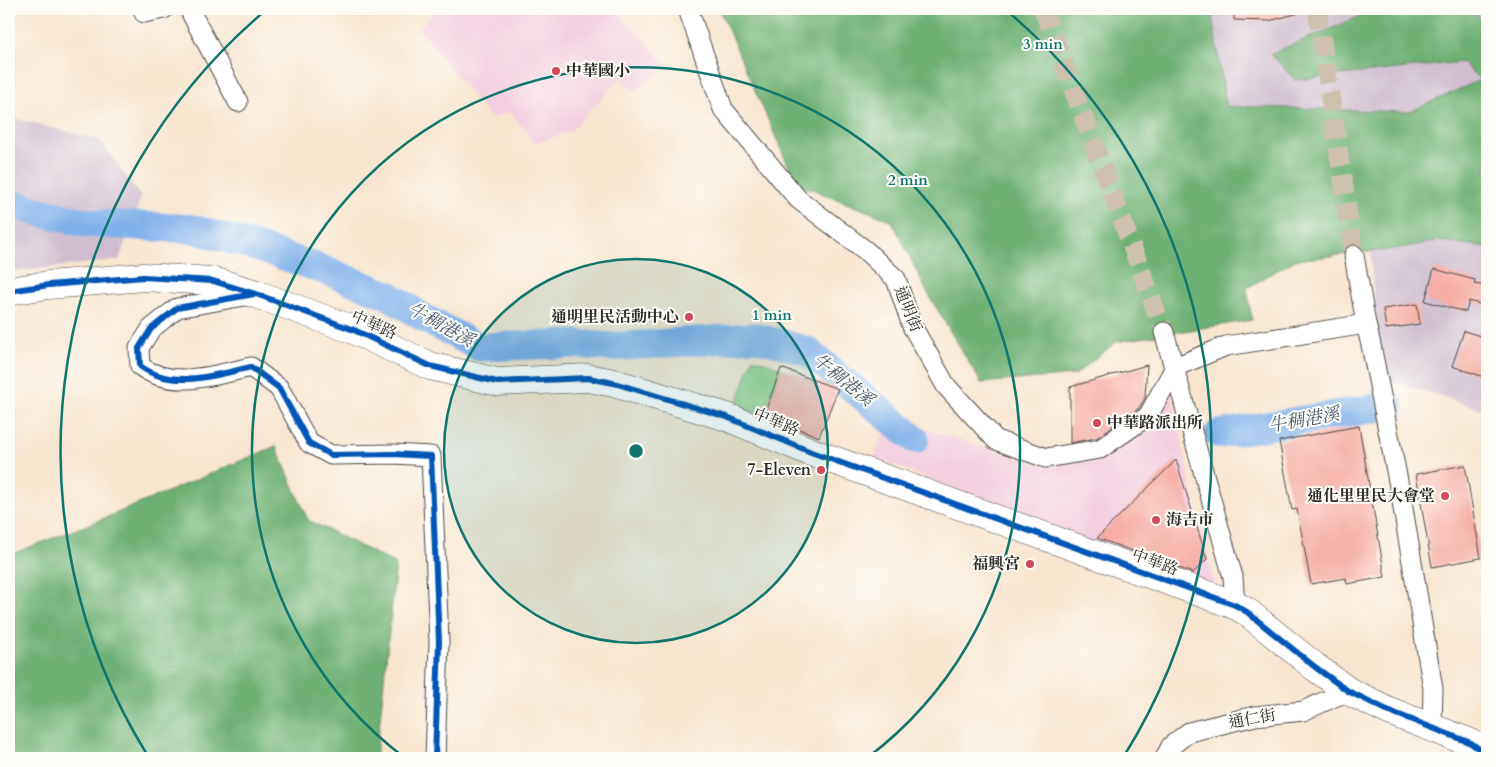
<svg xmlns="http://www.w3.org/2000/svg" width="1496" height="767" viewBox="0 0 1496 767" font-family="Cardo,'Noto Serif TC',serif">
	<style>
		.built { fill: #f3cfe0 }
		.industrial { fill: #cfbdcf }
		.green { fill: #89ce87; stroke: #5a7c59 }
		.forest { fill: #6eb174; stroke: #4c6e50 }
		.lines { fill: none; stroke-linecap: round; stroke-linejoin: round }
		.river { stroke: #7fb0ea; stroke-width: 29 }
		.building { fill: #f6aba3 }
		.street-tunnel { stroke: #cec0af; stroke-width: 19; stroke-dasharray: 19 9; stroke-linecap: butt }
		.street-casing { stroke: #4a4744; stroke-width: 21 }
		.secondary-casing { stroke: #4a4744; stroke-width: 29 }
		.street { stroke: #fff; stroke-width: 19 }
		.secondary { stroke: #fff; stroke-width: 28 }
		.cycleway-casing { stroke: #fdfcf7; stroke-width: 9 }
		.cycleway { stroke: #0057b8; stroke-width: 6 }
		.ring { fill: none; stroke: #0f766e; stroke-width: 2.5 }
		.poi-dot { fill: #d1495b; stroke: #fdfcf7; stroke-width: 2 }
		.labels { text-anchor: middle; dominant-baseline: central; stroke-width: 4; stroke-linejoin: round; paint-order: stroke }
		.poi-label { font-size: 16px; font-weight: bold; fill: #2b2b2b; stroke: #fdfcf7; text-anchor: end }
		.street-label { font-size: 16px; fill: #2b2b2b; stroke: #fdfcf7 }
		.water-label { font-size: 18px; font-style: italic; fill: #485a6e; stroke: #fdfcf7 }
		.centre { fill: #0f766e; stroke: #fdfcf7; stroke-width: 2.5 }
		.ring-label { font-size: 15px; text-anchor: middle; font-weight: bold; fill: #0f766e; stroke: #fdfcf7; stroke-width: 4; stroke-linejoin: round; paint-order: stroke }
	</style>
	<rect width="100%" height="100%" fill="#fdfcf7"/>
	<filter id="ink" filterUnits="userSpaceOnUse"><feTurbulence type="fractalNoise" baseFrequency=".02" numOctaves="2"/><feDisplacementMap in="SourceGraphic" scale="10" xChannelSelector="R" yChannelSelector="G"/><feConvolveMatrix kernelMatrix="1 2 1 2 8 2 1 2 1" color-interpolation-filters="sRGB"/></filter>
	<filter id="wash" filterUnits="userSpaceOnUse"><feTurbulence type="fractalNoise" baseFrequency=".0096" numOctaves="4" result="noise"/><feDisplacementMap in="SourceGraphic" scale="20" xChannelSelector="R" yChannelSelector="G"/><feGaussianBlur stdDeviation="1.12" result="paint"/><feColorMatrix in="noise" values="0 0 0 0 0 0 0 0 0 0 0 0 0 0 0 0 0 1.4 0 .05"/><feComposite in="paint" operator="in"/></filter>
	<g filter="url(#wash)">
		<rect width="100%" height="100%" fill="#f7e5d0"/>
		<g class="built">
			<polygon points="436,9 615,9 667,65 635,91 621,78 572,130 535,144 510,111 491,119 419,29"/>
			<polygon points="1170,386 1197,515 1217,595 874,457 890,418 1048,467 1102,457"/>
		</g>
		<g class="industrial">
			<polygon points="1139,9 1487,9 1487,411 1381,377 1371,262 1374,178 1169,160"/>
			<polygon points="9,117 100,140 141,197 119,260 9,272"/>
		</g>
		<polygon class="green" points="753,358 781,368 764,416 736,405"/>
		<g class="forest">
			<polygon points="719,9 1211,9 1226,106 1409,112 1480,80 1462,62 1295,80 1271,54 1377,9 1469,9 1487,23 1487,247 1438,241 1395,249 1295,260 1247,288 1252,320 1116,342 1075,375 981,383 927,292 892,221 796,183"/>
			<polygon points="276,446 308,520 396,564 376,758 9,758 9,555 105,518"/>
		</g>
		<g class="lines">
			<g class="river">
				<polyline points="9,202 35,211 87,223 193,229 253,246 316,267 388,295 424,318 479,347 574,344 612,347 754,337 783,344 807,351 915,439"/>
				<polyline points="1219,434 1389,406"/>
			</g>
		</g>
		<g id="blocks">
			<g class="building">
				<polygon points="1234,9 1298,9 1299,13 1269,21 1234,20"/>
				<polygon points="1434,269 1475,280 1474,284 1487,286 1487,306 1469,301 1466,312 1425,301"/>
				<polygon points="1417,304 1420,324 1386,329 1383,309"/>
				<polygon points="1464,331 1487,338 1487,378 1452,366"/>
				<polygon points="1147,365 1145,398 1139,408 1096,438 1070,443 1070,387"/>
				<polygon points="781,368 838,389 819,437 764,415"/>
				<polygon points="1359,426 1385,577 1347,584 1346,578 1311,584 1297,509 1292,510 1279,441"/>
				<polygon points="1176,460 1207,559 1193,573 1097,538"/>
				<polygon points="1465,465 1481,558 1432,567 1416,474"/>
			</g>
		</g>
	</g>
	<g filter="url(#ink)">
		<use href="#blocks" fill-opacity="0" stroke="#4a4744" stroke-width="1"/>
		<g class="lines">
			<g class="street-tunnel">
				<polyline points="1043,9 1164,332"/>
				<polyline points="1317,9 1354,255"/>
			</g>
			<defs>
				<g id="street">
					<polyline points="143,9 144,13 164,9"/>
					<polyline points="189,9 238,102"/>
					<polyline points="688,9 723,109 798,199 865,250 896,279 912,326 946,386 996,440 1046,458 1100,449 1148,416 1175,367"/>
					<polyline points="1354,255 1366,324 1371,345 1401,496 1433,689 1432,726"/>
					<path d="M250,295L177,308L151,329L139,348L140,366C172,390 216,375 251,367L279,388L309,443L331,455L393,454L431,456L439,642L435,758"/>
					<polyline points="1164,332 1233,577 1235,605"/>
					<polyline points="1175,367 1226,346 1366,324"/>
					<polyline points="1165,758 1171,746 1189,732 1255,716 1303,711 1348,691"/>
				</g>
				<polyline id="secondary" points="9,291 49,285 143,277 213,281 256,294 354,330 430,366 497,382 588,378 614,383 727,417 811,452 1235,605 1247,612 1315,667 1348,691 1389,711 1471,743 1487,755"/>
			</defs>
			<use href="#street" class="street-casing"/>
			<use href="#secondary" class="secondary-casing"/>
			<use href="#street" class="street"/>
			<use href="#secondary" class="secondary"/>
			<defs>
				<g id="cycleway">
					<polyline points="9,291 49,285 143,277 213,281 256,294 354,330 430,366 497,382 588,378 614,383 727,417 811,452 1235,605 1247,612 1315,667 1348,691 1389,711 1471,743 1487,755"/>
					<path d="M254,294L177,308L151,329L139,348L140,366C172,390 216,375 251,367L279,388L309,443L331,455L393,454L431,456L439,642L435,758"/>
				</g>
			</defs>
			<use href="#cycleway" class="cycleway-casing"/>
			<use href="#cycleway" class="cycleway"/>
		</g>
	</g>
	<circle cx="636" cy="451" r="192" fill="#0f766e" fill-opacity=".12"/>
	<g class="ring">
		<circle cx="636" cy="451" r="192"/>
		<path d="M405 758A384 384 0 1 1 867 758"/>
		<path d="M148 756A576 576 0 0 1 266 10M1006 10A576 576 0 0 1 1124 756"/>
	</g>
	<g class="poi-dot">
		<circle cx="556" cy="71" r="5"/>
		<circle cx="689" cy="317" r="5"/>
		<circle cx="1097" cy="423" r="5"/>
		<circle cx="821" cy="470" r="5"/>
		<circle cx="1445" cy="496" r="5"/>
		<circle cx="1156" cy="520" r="5"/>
		<circle cx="1030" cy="564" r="5"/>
	</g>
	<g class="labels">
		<g class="poi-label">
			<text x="566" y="71" text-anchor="start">中華國小</text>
			<text x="679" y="317">通明里民活動中心</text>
			<text x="1107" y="423" text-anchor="start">中華路派出所</text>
			<text x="811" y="470">7-Eleven</text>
			<text x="1435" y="496">通化里里民大會堂</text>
			<text x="1166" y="520" text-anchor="start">海吉市</text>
			<text x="1020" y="564">福興宮</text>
		</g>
		<g class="street-label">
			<text transform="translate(908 309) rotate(68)">通明街</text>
			<text transform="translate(374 325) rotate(24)">中華路</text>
			<text transform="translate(776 422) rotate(23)">中華路</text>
			<text transform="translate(1155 562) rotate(20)">中華路</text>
			<text transform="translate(1252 719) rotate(-10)">通仁街</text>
		</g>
		<g class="water-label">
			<text transform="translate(441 325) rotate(29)">牛稠港溪</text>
			<text transform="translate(843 380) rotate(39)">牛稠港溪</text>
			<text transform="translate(1304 420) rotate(-10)">牛稠港溪</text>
		</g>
	</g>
	<circle cx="636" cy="451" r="8" class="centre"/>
	<g class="ring-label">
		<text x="1043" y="49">3 min</text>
		<text x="908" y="185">2 min</text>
		<text x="772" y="320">1 min</text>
	</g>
	<rect width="1496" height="767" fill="none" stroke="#fdfcf7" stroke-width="30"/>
</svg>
